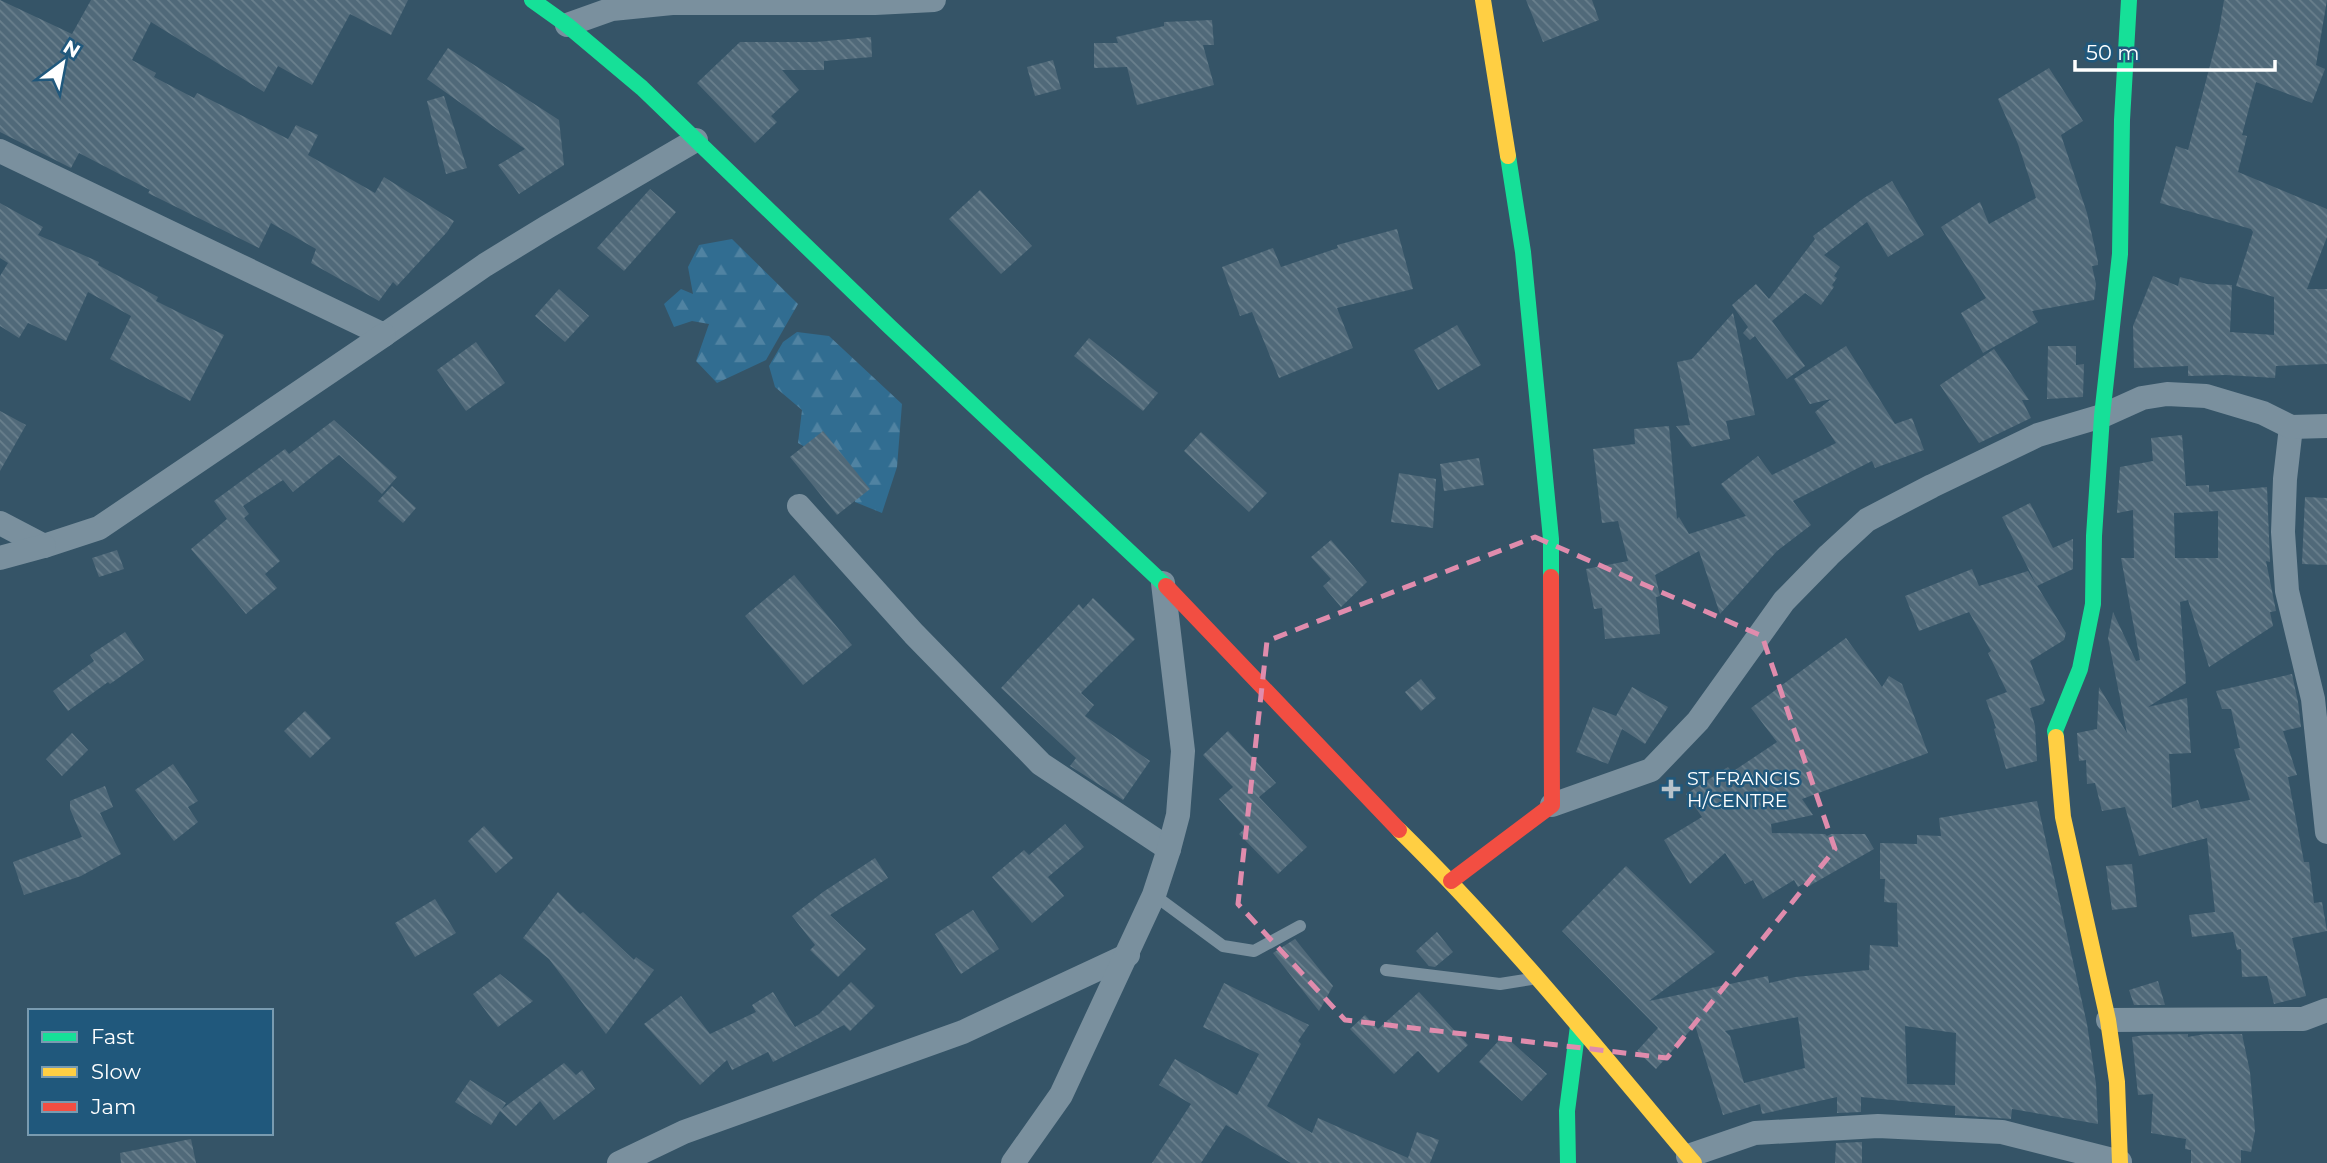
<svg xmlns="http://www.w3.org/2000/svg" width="2327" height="1163" viewBox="0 0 2327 1163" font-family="Montserrat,sans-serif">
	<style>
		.forest { fill: url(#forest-firs) }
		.building { fill: url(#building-back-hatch); fill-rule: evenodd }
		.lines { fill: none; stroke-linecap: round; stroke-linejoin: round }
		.lane { stroke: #7a909e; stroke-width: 12 }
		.street { stroke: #7a909e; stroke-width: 24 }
		.fast { stroke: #16e098; stroke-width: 16 }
		.slow { stroke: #ffcf43; stroke-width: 16 }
		.jam { stroke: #f24e42; stroke-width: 16 }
		.marked { fill: none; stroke: #e08cad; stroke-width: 5; stroke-dasharray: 14 9; stroke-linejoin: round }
		.poi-dot { fill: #b8c3ca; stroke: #20587c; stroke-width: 2.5 }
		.labels { text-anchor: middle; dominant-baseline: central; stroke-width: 5; stroke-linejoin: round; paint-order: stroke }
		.poi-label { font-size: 19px; fill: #fff; stroke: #20587c; text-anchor: start }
	</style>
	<defs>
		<pattern id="forest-firs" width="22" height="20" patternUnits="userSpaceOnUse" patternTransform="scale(1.75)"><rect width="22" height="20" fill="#316d91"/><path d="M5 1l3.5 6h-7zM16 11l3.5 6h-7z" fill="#5083a2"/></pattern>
		<pattern id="building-back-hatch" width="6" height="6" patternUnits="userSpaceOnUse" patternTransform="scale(1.75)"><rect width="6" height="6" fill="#506979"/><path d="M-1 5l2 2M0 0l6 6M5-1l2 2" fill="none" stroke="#6a808d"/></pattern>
	</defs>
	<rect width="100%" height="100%" fill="#355467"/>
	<g class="forest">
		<polygon points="732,239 798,304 766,360 717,383 696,361 709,324 692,321 674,327 664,304 681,289 693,294 688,267 699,245"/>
		<polygon points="797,332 829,336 902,404 897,467 882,513 855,502 852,473 798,443 802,410 775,387 769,366 783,342"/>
	</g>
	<g class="building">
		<polygon points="0,0 72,34 91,0 408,0 391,35 350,14 312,85 278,66 264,92 151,22 132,60 156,73 154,77 194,98 197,93 288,139 296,125 318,135 308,155 375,193 384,177 454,221 447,232 397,286 393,282 379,301 311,263 316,249 271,223 259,248 148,193 150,190 79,153 71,168 0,132"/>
		<polygon points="1526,0 1592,0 1599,20 1543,42"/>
		<polygon points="2224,0 2327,0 2316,65 2325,69 2312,103 2256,82 2242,135 2247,136 2238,172 2327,209 2327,237 2307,289 2327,289 2327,364 2276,366 2275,378 2226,375 2188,376 2188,366 2134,368 2133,326 2153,276 2178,286 2180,277 2207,284 2232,285 2230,332 2274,335 2274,297 2236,286 2253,232 2251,229 2160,203 2176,146 2188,150 2219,31"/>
		<polygon points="1212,20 1214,45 1203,45 1214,85 1137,105 1127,67 1094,68 1094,43 1118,43 1116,37 1164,26 1164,22"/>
		<polygon points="871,37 872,57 824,61 824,70 782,70 799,90 771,116 777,122 755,143 697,83 740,42 815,42"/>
		<polygon points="448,48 559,120 564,165 519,194 498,165 525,149 427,79"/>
		<polygon points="1053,60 1061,89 1035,96 1027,67"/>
		<polygon points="2049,68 2083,121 2061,135 2087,213 2098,262 2098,265 2092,266 2096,284 2094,300 2032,311 2038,322 1983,353 1961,313 1986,298 1941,227 1980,202 1989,224 2036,198 2018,144 1998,99"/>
		<polygon points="444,96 467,168 446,174 427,101"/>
		<polygon points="1892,181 1924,235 1888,257 1867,222 1824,255 1840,267 1834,276 1837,278 1832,285 1834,287 1821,305 1805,293 1772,321 1805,366 1787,379 1755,336 1750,340 1743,333 1748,327 1732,305 1756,284 1769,299 1815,239 1813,236 1864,198"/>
		<polygon points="650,189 676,212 624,271 597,248"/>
		<polygon points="980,190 1032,246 1001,274 949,219"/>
		<polygon points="0,203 43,227 38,235 99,262 98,265 158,297 156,301 224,335 190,401 110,359 131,316 88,292 66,341 28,323 19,338 0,326 0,276 8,263 0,258"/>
		<polygon points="1397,229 1413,289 1337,308 1353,348 1279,378 1252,312 1240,316 1222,267 1273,248 1281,267 1338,248 1337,245"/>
		<polygon points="559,289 589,316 565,342 535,316"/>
		<polygon points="1733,313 1755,415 1726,421 1730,439 1692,447 1676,426 1690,425 1677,362 1692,359"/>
		<polygon points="1457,325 1481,365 1438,390 1414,350"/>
		<polygon points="1089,338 1158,393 1143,411 1074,356"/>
		<polygon points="476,342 505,383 466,411 437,370"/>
		<polygon points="1846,346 1895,424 1912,418 1924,450 1875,468 1872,461 1793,501 1811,525 1777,551 1720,614 1699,551 1655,575 1660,596 1656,597 1660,634 1605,639 1602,608 1594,609 1586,569 1628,561 1618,521 1602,523 1593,449 1635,444 1634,429 1669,426 1677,519 1679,517 1689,534 1746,516 1721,484 1758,456 1772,475 1836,443 1815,412 1831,399 1810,404 1794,379"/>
		<polygon points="2048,346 2076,346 2076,365 2084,364 2083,397 2047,399"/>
		<polygon points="1994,349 2029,400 2022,400 2031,418 1979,443 1940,385"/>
		<polygon points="0,411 26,425 0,471"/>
		<polygon points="334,420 397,477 382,494 339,455 293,492 283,480 243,506 249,514 244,518 280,561 265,574 277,588 246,614 191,549 227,519 214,501 285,449 289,454"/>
		<polygon points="823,431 870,489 837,515 790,457"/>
		<polygon points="1201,432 1267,493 1249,512 1184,451"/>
		<path d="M2182,435L2186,486L2209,485V492L2267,487L2270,562L2266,561L2276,611L2270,612L2273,626L2209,667L2188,600L2180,602L2186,683L2148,707L2187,698L2191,753L2169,754L2172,808L2198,800L2201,809L2250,800L2234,749L2240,748L2231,709H2222L2216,691L2292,674L2298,702L2301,727L2283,731L2297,775L2288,777L2304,862H2309L2314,903L2322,902L2327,931L2292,938L2306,996L2274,1004L2267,976L2242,977L2241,949L2237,950L2233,932L2192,937L2189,915L2215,912L2207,838L2139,856L2125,807L2102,811L2095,783L2087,784L2086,760L2079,761L2077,733L2097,729L2099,687L2127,733L2108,638L2113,612L2136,661L2140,660L2121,558H2134L2133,510L2117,513L2120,467L2153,461L2151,438ZM2218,511V558H2175L2174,513Z"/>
		<polygon points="1479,458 1484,485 1444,491 1440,464"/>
		<polygon points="1399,473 1436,479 1433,528 1391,522"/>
		<polygon points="392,486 416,508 403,523 378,501"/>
		<polygon points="2305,497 2327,498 2327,565 2302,564"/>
		<polygon points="2030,503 2053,548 2073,539 2073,569 2037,586 2002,517"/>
		<polygon points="1331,540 1367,582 1341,607 1323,586 1331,579 1311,557"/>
		<polygon points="117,550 124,569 99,577 92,558"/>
		<polygon points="1972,569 1979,586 2028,571 2066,633 2064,640 2030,661 2045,700 2043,704 2030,708 2035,726 2037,761 2006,769 1994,729 1996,728 1986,700 2007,692 1988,653 1991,651 1969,612 1919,631 1905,596"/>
		<polygon points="794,575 852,645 803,685 745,616"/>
		<polygon points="1093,598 1135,639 1081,693 1094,705 1085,716 1150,761 1123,800 1070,766 1076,758 1001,688 1079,604 1083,609"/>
		<polygon points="125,632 144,660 110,684 108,682 68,711 53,691 94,661 90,655"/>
		<polygon points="1846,638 1882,687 1889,676 1902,684 1928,753 1802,799 1813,815 1771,824 1772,833 1825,834 1827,836 1831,834 1865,834 1874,849 1809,886 1806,882 1798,887 1794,880 1763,899 1753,880 1745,884 1725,853 1690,884 1664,840 1702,817 1686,794 1728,767 1732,772 1777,742 1751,708"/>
		<polygon points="1421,679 1436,698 1421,711 1405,692"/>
		<polygon points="1632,687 1668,707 1645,744 1622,729 1608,764 1576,752 1593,707 1616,716"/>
		<polygon points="305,711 331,738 310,758 284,731"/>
		<polygon points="1228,731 1276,783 1259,797 1307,847 1278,874 1239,834 1245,828 1219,799 1233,787 1203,755"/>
		<polygon points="72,733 88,750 62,776 46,759"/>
		<polygon points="173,764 198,801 188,807 198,822 174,841 135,790"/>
		<polygon points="105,786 113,807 100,813 121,854 81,876 24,895 13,862 82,837 70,809 70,801"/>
		<path d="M2037,801L2087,1024L2096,1084L2098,1124L2012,1109L2011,1119L1955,1115V1106L1861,1097V1112L1837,1113V1097L1762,1114L1760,1104L1723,1115L1695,1025L1656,1069L1637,1051L1658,1028L1562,931L1626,866L1715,952L1649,1001L1768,976L1769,983L1795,977L1869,970L1870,945L1898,947L1897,903L1884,902L1885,879H1880V843L1917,844V835L1941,836L1939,818ZM1798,1017L1805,1068L1744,1083L1730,1036L1725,1031ZM1905,1026L1956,1033L1955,1085L1907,1084Z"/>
		<polygon points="1065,824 1084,847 1048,877 1064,896 1032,923 992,877 1024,850 1029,855"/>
		<polygon points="484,826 513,858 496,873 468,841"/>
		<polygon points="875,858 888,878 830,915 866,949 838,977 810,950 815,945 792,916 823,892"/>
		<polygon points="2132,864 2137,907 2112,910 2106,866"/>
		<polygon points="558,892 580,914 583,912 634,960 636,957 654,970 606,1034 549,959 523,938"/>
		<polygon points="435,899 456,933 415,957 395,923"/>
		<polygon points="973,910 999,949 961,974 935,934"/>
		<polygon points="1437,932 1453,952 1435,967 1429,966 1416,951"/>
		<polygon points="1295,939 1333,986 1319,1011 1273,953"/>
		<polygon points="500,974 533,1001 498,1027 473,994"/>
		<polygon points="2158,981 2165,1005 2134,1005 2129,990"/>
		<polygon points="851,982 875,1006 850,1031 844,1025 773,1062 768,1052 732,1070 727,1060 700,1085 644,1024 681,996 710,1034 756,1012 752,1005 773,992 795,1027 819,1014"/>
		<polygon points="1224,983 1309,1025 1298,1041 1301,1044 1267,1106 1312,1133 1318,1118 1408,1158 1417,1132 1439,1140 1430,1163 1291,1163 1226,1125 1201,1163 1152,1163 1191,1104 1159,1085 1175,1059 1237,1095 1259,1054 1203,1027"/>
		<polygon points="1419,992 1468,1045 1438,1073 1418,1051 1394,1074 1350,1029 1365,1015 1378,1029"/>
		<polygon points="2188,1034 2188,1037 2205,1034 2242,1034 2250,1072 2255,1131 2251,1152 2241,1150 2241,1163 2191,1163 2191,1150 2185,1149 2186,1139 2151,1133 2153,1094 2138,1095 2132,1037 2144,1035"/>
		<polygon points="1504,1035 1547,1074 1522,1101 1479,1062"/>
		<polygon points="564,1063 576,1075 582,1070 595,1089 554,1120 540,1101 516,1126 500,1111 491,1125 455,1102 470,1080 506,1103 502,1109"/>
		<polygon points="191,1139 196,1163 121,1163 120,1153"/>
		<polygon points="1862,1142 1862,1163 1835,1163 1836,1143"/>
	</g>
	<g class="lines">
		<g class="lane">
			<polyline points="1154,895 1223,946 1254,951 1300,926"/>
			<polyline points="1386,970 1500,984 1531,979"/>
		</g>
		<g class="street">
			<polyline points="567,25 612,9 672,3 875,3 934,0"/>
			<polyline points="0,151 384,335 485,265 547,227 696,140"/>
			<polyline points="2291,427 2285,479 2283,532 2287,591 2313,699 2327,832"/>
			<polyline points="799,506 914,634 1041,764 1169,849"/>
			<polyline points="0,523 44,546 99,528 384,335"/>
			<polyline points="0,558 44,546"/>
			<polyline points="1552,805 1651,770 1698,721 1784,601 1829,555 1867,520 1932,486 2038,435 2102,416 2142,398 2167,394 2206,396 2263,413 2291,427 2327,426"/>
			<polyline points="2108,1020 2303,1019 2327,1010"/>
			<polyline points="1688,1156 1755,1133 1878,1126 2002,1132 2120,1162"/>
			<polyline points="619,1163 684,1132 963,1032 1128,955"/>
			<polyline points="1013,1163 1061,1095 1154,895 1169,849 1178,815 1183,751 1163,583"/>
		</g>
		<g class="fast">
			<polyline points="532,0 567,25 642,88 890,327 1166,586"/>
			<polyline points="1508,156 1523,252 1551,539 1551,577"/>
			<polyline points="2056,737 2055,731 2080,669 2093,604 2094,536 2102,416 2120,254 2122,120 2129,0"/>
			<polyline points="1568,1163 1567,1111 1578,1026"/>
		</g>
		<g class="slow">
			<polyline points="1483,0 1508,156"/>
			<polyline points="2056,737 2063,817 2108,1020 2117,1082 2120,1163"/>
			<path d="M1399,830C1505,934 1598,1049 1694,1163"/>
		</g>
		<g class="jam">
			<polyline points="1166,586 1399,830"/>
			<polyline points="1451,881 1552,805 1551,577"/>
		</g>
	</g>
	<path class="marked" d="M1535,537L1762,636L1835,849L1667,1058L1345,1020L1238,904L1267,641Z"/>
	<path class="poi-dot" d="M1667.5 778.5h7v7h7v7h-7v7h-7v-7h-7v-7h7z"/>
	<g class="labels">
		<g class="poi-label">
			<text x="1687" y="778">ST FRANCIS<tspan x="1687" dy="22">H/CENTRE</tspan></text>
		</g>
	</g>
	<rect x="28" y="1009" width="245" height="126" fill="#20587c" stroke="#799bb0" stroke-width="2"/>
	<rect x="42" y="1032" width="35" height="10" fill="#16e098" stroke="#799bb0" stroke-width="2"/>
	<text x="91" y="1044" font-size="21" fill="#ffffff">Fast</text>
	<rect x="42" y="1067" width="35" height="10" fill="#ffcf43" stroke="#799bb0" stroke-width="2"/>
	<text x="91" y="1079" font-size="21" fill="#ffffff">Slow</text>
	<rect x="42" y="1102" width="35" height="10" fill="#f24e42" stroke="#799bb0" stroke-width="2"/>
	<text x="91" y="1114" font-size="21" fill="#ffffff">Jam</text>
	<g transform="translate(63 63) rotate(32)" stroke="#20587c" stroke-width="5" paint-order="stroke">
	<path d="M0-5L12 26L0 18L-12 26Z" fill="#ffffff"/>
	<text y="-10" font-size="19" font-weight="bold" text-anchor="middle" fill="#ffffff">N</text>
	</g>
	<path d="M2075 60v10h200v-10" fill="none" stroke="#ffffff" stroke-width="3.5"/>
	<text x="2086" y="60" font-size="21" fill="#ffffff" stroke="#20587c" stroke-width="5" paint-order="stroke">50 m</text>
</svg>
